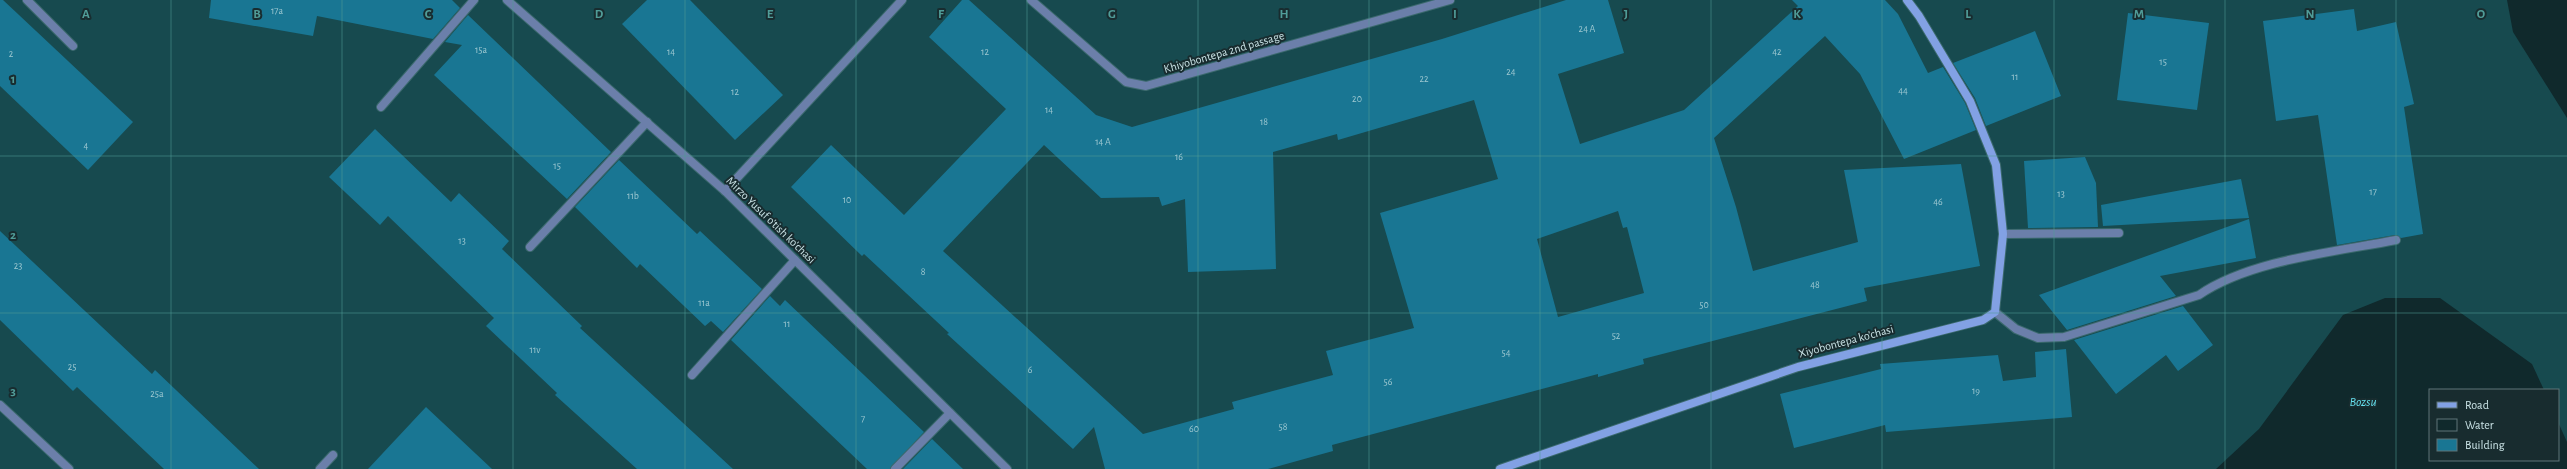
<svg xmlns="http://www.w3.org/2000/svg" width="2567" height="469" viewBox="0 0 2567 469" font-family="'Alegreya Sans',sans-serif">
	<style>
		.water { fill: #10292c }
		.building { fill: #197693; fill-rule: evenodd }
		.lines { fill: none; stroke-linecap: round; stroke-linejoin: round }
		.lane-casing { stroke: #3b696d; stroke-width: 10 }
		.street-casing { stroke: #3b696d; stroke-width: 10 }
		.secondary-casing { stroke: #3b696d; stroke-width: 10 }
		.lane { stroke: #6b7faa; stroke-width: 8 }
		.street { stroke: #6b7faa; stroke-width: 8 }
		.secondary { stroke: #82a1e4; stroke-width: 8 }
		.grid { fill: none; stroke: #509c98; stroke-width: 1; stroke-opacity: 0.55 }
		.labels { text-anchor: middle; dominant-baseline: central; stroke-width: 4; stroke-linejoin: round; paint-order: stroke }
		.number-label { font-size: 10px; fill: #9ec8d1 }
		.street-label { font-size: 12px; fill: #cae3e6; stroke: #182c2f }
		.water-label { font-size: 13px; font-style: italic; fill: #63deeb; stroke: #182c2f }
		.grid-label { font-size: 13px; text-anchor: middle; font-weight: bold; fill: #509c98; stroke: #182c2f; stroke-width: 4; stroke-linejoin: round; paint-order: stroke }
	</style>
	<rect width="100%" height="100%" fill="#174a4f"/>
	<g class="water">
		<polygon points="2507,0 2567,0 2567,118 2513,32"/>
		<polygon points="2385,298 2440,298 2532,364 2544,390 2430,390 2430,460 2558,460 2558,422 2567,442 2567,469 2216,469 2259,429 2343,315"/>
	</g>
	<g class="building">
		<polygon points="0,0 3,0 133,122 88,170 0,86"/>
		<polygon points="211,0 452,0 460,8 433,39 317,16 313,36 209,18"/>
		<polygon points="647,0 690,0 783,95 735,140 622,24"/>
		<path d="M962,0H969L1096,115L1132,127L1442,39L1566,0H1608L1624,53L1558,74L1580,144L1684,110L1798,6L1792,0H1885L1898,14L1928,73L1943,67L1965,103L1976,130L1904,159L1860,74L1825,36L1714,138L1736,207L1753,271L1858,242L1844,170L1961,164L1980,266L1864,288L1867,301L1643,359L1644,364L1598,377V374L1332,445L1333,451L1268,469H1105L1094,427L1073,449L947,334L949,333L864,254L862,256L791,187L831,145L904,215L1006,109L929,37ZM1474,100L1498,179L1380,213L1414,328L1326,351L1333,375L1232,402L1234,409L1143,434L943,251L1044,145L1101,198L1159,197L1162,206L1185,199L1188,272L1276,269L1273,152L1337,134L1338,140ZM1618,211L1623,228L1627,227L1644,293L1558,317L1537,239Z"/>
		<polygon points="2354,9 2357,31 2396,22 2414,104 2404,107 2423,234 2401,238 2395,235 2337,245 2318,115 2276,121 2263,21"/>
		<polygon points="2128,13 2209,23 2197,110 2117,100"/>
		<polygon points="468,15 611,152 567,199 434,75 462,45 445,42"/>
		<polygon points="2035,31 2061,96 1986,126 1975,98 1953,63"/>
		<polygon points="375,129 451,202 459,193 509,241 502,249 582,326 580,328 733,469 637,469 555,395 557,393 486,326 494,318 388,216 380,225 329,177"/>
		<polygon points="2085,157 2096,183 2098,227 2028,228 2024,161"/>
		<polygon points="619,160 697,234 700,231 762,289 723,332 711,321 705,326 640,264 637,268 575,207"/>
		<polygon points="2241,179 2249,218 2103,226 2101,205"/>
		<polygon points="2249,219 2256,258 2160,276 2176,296 2067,330 2039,295"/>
		<polygon points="0,231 152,374 155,370 259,469 164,469 77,387 73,391 0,320"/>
		<polygon points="770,296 780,306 785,300 924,432 890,469 867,469 731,340"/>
		<polygon points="2183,306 2213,345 2178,371 2166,355 2116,394 2074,340"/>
		<polygon points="2066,349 2072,417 1886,432 1885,425 1794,448 1780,394 1881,369 1880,364 1998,355 2003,381 2036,377 2035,352"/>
		<polygon points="426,407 492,469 368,469"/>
		<polygon points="932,439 963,469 903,469"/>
	</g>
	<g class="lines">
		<defs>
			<g id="lane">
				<polyline points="27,0 73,46"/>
				<polyline points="381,107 474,0"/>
				<polyline points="2003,234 2119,233"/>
				<polyline points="530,247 647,122"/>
				<path d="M1995,312L2016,329L2038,338L2064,337L2199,295C2250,260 2335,252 2396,240"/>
				<polyline points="692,375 795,260"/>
				<polyline points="320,469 333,455"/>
				<polyline points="895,469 950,413"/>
			</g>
			<g id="street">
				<polyline points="507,0 725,191 1007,469"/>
				<polyline points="1031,0 1126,82 1146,86 1450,0"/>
				<polyline points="725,191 902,0"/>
				<polyline points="0,405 69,469"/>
			</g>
			<polyline id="secondary" points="1500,469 1798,367 1983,320 1995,312 2003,234 1996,165 1970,101 1919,16 1907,0"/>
		</defs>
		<use href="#lane" class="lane-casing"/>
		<use href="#street" class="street-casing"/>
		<use href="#secondary" class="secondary-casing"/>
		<use href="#lane" class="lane"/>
		<use href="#street" class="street"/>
		<use href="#secondary" class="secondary"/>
	</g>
	<path class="grid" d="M171,0V469M342,0V469M513,0V469M685,0V469M856,0V469M1027,0V469M1198,0V469M1369,0V469M1540,0V469M1711,0V469M1882,0V469M2054,0V469M2225,0V469M2396,0V469M0,156H2567M0,313H2567"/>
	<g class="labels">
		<g class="number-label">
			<text x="277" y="11">17a</text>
			<text x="1587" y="29">24 A</text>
			<text x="481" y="50">15a</text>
			<text x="671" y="52">14</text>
			<text x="985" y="52">12</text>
			<text x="1777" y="52">42</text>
			<text x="11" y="54">2</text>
			<text x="2163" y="62">15</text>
			<text x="1511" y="72">24</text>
			<text x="2015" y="77">11</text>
			<text x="1424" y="79">22</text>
			<text x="1903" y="91">44</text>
			<text x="735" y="92">12</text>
			<text x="1357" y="99">20</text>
			<text x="1049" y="110">14</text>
			<text x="1264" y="122">18</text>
			<text x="1103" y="142">14 A</text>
			<text x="86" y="146">4</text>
			<text x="1179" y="157">16</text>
			<text x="557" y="166">15</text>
			<text x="2373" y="192">17</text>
			<text x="2061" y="194">13</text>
			<text x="633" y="196">11b</text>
			<text x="847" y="200">10</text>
			<text x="1938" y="202">46</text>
			<text x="462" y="241">13</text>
			<text x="18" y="266">23</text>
			<text x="923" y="272">8</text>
			<text x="1815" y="285">48</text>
			<text x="704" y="303">11a</text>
			<text x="1704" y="305">50</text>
			<text x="787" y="324">11</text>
			<text x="1616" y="336">52</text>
			<text x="535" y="350">11v</text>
			<text x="1506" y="353">54</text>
			<text x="72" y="367">25</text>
			<text x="1030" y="370">6</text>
			<text x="1388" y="382">56</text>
			<text x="1976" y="391">19</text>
			<text x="157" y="394">25a</text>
			<text x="863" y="419">7</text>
			<text x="1283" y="427">58</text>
			<text x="1194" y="429">60</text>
		</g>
		<g class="street-label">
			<text transform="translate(1224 52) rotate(-16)">Khiyobontepa 2nd passage</text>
			<text transform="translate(771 220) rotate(44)">Mirzo Yusuf o'tish ko'chasi</text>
			<text transform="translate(1846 341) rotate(-15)">Xiyobontepa ko'chasi</text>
		</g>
		<g class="water-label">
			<text x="2363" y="402">Bozsu</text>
		</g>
	</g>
	<g class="grid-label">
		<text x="86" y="18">A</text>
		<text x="257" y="18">B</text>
		<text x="428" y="18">C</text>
		<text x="599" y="18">D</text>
		<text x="770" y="18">E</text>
		<text x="941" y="18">F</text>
		<text x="1112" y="18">G</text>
		<text x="1284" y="18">H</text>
		<text x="1455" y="18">I</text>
		<text x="1626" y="18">J</text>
		<text x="1797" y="18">K</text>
		<text x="1968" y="18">L</text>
		<text x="2139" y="18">M</text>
		<text x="2310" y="18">N</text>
		<text x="2481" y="18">O</text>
		<text x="13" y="83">1</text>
		<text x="13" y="239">2</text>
		<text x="13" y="395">3</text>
	</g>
	<rect x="2429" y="389" width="130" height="72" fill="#182c2f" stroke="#5f7578"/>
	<rect x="2437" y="402" width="20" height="6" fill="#82a1e4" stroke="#5f7578"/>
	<text x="2465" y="409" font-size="12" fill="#cae3e6">Road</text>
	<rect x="2437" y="419" width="20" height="12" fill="#10292c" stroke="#5f7578"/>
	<text x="2465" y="429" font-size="12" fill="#cae3e6">Water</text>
	<rect x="2437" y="439" width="20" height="12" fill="#197693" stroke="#5f7578"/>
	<text x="2465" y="449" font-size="12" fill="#cae3e6">Building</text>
</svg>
